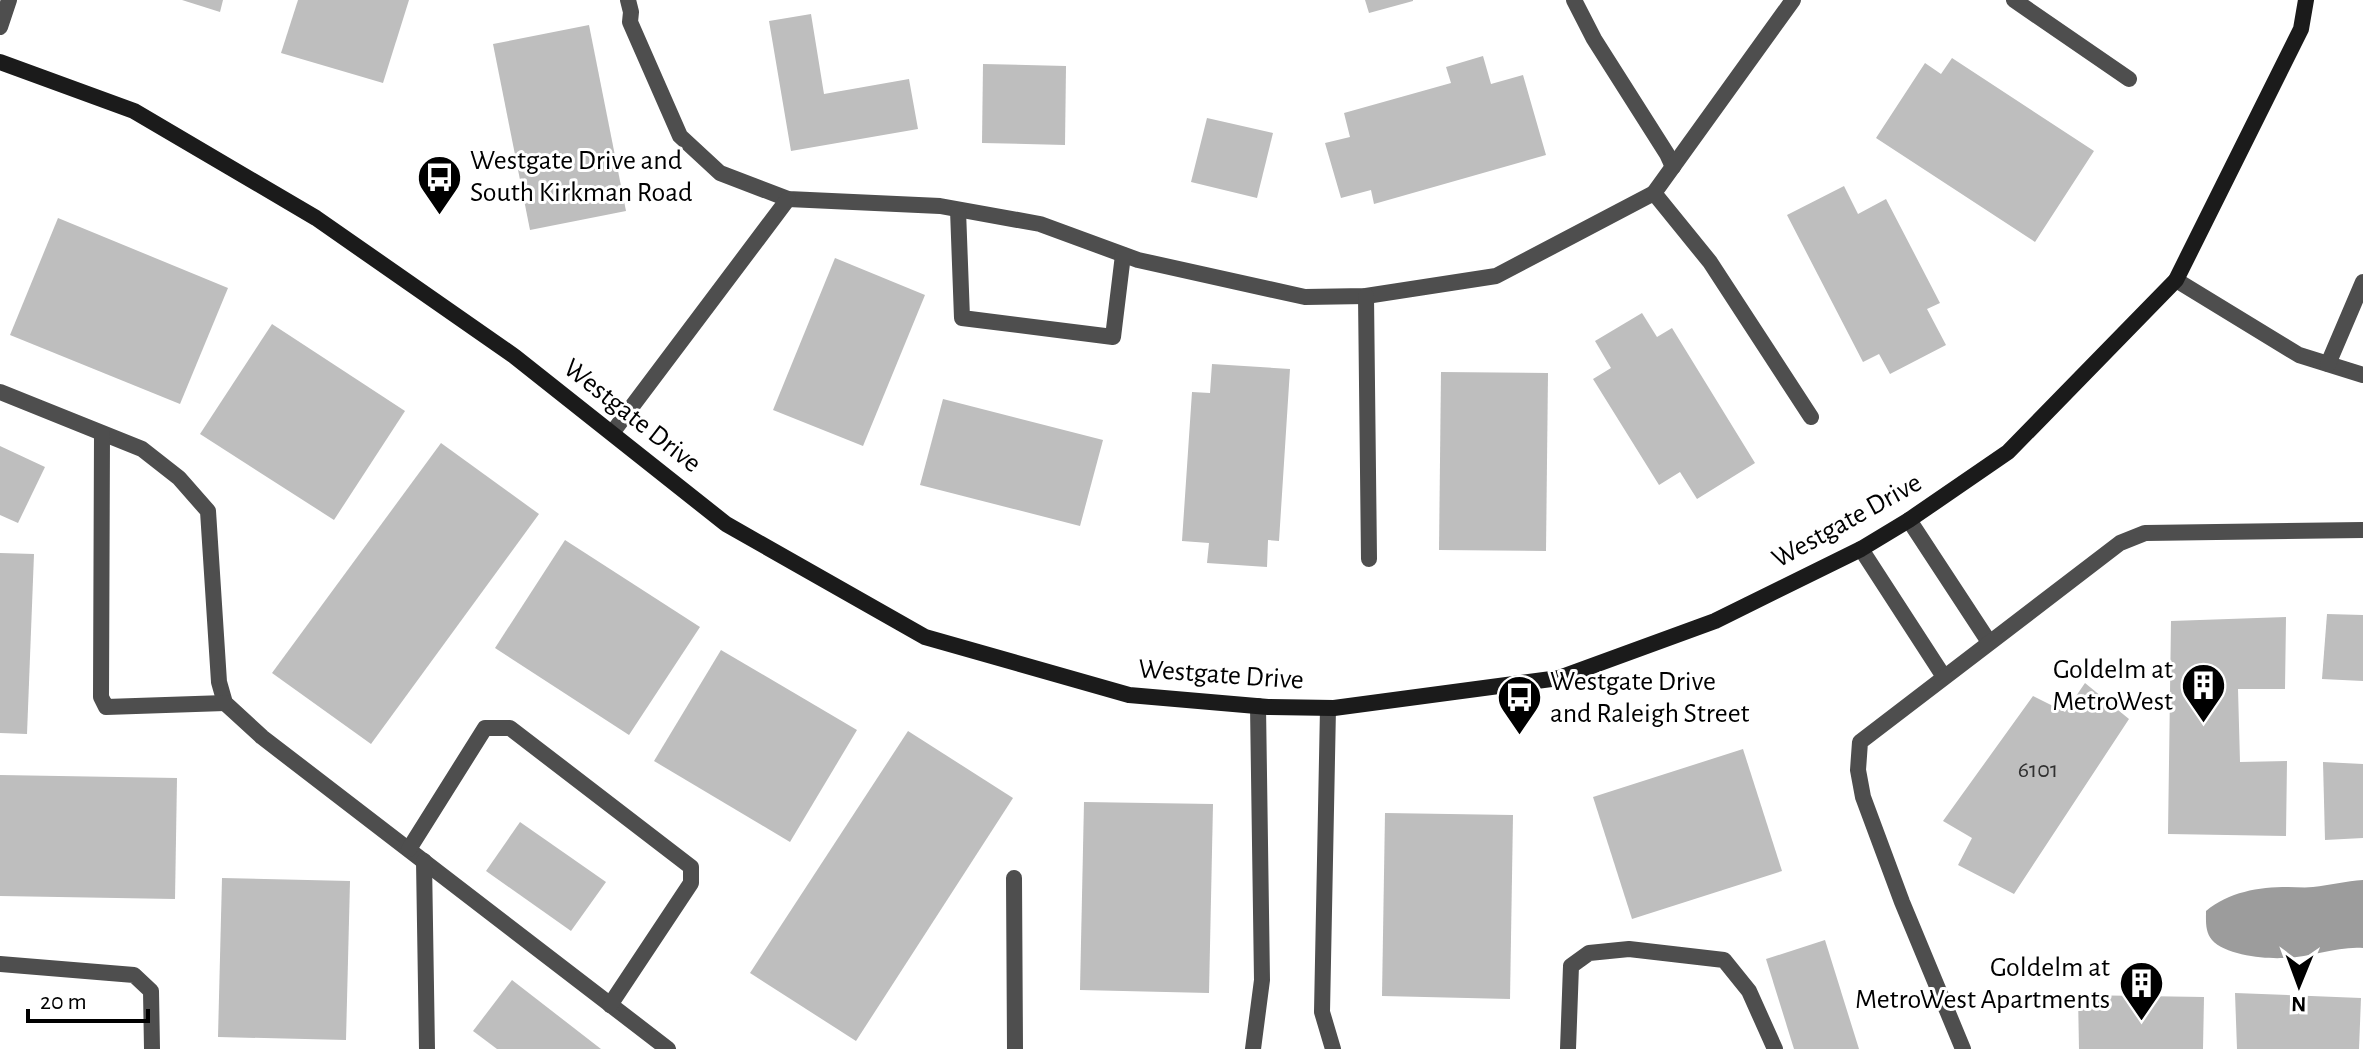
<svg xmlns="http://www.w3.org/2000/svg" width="2363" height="1049" viewBox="0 0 2363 1049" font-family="'Alegreya Sans',sans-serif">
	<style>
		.water { fill: #9c9c9c }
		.building { fill: #bebebe }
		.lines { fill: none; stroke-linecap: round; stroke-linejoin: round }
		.lane { stroke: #4e4e4e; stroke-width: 16 }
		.secondary { stroke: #1b1b1b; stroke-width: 16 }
		.labels { text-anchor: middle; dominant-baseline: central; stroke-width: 6; stroke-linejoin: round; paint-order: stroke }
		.number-label { font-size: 24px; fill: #303030 }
		.poi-label { font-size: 28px; fill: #000; stroke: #fff; text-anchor: start }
		.street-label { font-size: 28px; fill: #000; stroke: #fff }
	</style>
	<rect width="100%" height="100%" fill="#fff"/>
	<path class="water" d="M2363,880V948C2337,946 2310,958 2283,958C2265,959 2225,955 2212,940C2205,932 2206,921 2206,911C2229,892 2258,887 2288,887C2296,887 2305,888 2313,887C2330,885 2346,881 2363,880Z"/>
	<g class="building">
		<polygon points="182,0 223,0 220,12"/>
		<polygon points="298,0 409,0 383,83 281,53"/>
		<polygon points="1365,0 1413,0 1413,1 1369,13"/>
		<polygon points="811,14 824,94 909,79 918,129 791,151 769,21"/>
		<polygon points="589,25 626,211 530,230 493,44"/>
		<polygon points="1483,56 1491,84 1523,75 1546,155 1374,204 1371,190 1341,198 1325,143 1350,137 1344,113 1451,83 1446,67"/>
		<polygon points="1952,58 2094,151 2035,242 1876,138 1925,63 1941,74"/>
		<polygon points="983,64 1066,66 1065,145 982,143"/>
		<polygon points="1207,118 1273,133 1257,198 1191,182"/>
		<polygon points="1844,186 1858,214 1886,199 1940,303 1927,309 1946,345 1890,374 1879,354 1863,362 1787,215"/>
		<polygon points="58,218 228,288 180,404 10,335"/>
		<polygon points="835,258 925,295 863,446 773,410"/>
		<polygon points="1642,313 1657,337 1672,328 1755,463 1697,499 1680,472 1659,485 1593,379 1611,368 1595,341"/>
		<polygon points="272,324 405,411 334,520 200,434"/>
		<polygon points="1212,364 1290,369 1279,541 1268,540 1267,567 1207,563 1209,543 1182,541 1192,392 1210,393"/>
		<polygon points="1441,372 1548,373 1546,551 1439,550"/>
		<polygon points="943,399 1103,440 1080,526 920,485"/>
		<polygon points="441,443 539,514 371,744 272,673"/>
		<polygon points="0,446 45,467 18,523 0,515"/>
		<polygon points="565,540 700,627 629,735 495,648"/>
		<polygon points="0,553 34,554 27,734 0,733"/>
		<polygon points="2327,614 2363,615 2363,681 2322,679"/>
		<polygon points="2286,617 2285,689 2238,689 2240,762 2287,761 2286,836 2168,834 2171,621"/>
		<polygon points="721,650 857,730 790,842 654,761"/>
		<polygon points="2085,683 2129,719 2014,894 1958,865 1972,838 1943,821 2033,696 2065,712"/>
		<polygon points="908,731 1013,798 856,1041 750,973"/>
		<polygon points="1743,749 1782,871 1632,919 1593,797"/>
		<polygon points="2323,762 2363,764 2363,838 2325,840"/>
		<polygon points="0,775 177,778 175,899 0,896"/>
		<polygon points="1084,802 1213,804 1209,993 1080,990"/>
		<polygon points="1385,813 1513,815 1510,999 1382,996"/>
		<polygon points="520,822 606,882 571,931 486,871"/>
		<polygon points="222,878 350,881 346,1040 218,1037"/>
		<polygon points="1825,940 1859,1049 1794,1049 1766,959"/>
		<polygon points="512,980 601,1049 497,1049 473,1031"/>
		<polygon points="2235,993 2361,998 2359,1049 2237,1049"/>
		<polygon points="2078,995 2204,997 2203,1049 2079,1049"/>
	</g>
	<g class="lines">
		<g class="lane">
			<polyline points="628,0 631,12 630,22 680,136 720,173 788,199 940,206 1040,224 1138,260 1305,297 1366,296 1496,276 1654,193 1710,262 1811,417"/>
			<polyline points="1574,0 1594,39 1667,154 1673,167"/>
			<polyline points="2014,0 2129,79"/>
			<polyline points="0,27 9,0"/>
			<polyline points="1654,193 1793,0"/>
			<polyline points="958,210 962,318 1113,337 1123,255"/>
			<polyline points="2176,280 2299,355 2363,375"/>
			<polyline points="1366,296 1369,559"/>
			<polyline points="2328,364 2363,282"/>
			<polyline points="0,392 142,449 179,478 208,511 219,682 225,703 262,737 668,1049"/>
			<polyline points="612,433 788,199"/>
			<polyline points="102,434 101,697 106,707 225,703"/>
			<polyline points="1909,520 1989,642"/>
			<polyline points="1861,549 1944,677"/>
			<polyline points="1328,708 1322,1012 1333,1049"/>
			<polyline points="409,849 485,728 510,728 691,867 691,883 610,1005"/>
			<polyline points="424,861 427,1049"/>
			<polyline points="1014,878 1015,1049"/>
			<polyline points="0,964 134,975 151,991 152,1049"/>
			<polyline points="1253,1049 1262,980 1258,706"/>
			<polyline points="1568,1049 1571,966 1589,953 1629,949 1724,960 1749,991 1775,1049"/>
			<polyline points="1963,1049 1902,902 1863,797 1858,770 1860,742 2120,543 2145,533 2363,530"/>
		</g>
		<polyline class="secondary" points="0,62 134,111 316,218 514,356 726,524 925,637 1129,695 1268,707 1334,708 1559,678 1715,621 1861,549 1909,520 2008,452 2176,280 2301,29 2306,0"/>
	</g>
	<defs>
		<symbol id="bus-pin" viewBox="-11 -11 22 30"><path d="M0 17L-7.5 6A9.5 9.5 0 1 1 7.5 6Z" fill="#000" stroke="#fff"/><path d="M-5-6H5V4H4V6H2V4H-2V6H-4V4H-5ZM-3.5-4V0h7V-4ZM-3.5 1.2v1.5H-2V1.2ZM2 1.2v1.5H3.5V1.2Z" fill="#fff"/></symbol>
		<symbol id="building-pin" viewBox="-11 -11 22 30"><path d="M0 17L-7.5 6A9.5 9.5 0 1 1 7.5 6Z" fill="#000" stroke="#fff"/><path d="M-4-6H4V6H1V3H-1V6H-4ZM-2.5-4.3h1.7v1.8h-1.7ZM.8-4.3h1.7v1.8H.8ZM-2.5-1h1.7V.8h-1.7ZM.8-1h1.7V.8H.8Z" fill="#fff"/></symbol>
	</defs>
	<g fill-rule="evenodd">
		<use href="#bus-pin" x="414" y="152" width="51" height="69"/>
		<use href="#building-pin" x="2178" y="660" width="51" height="69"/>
		<use href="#bus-pin" x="1494" y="672" width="51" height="69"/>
		<use href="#building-pin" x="2116" y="958" width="51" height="69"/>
	</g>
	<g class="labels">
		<g class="number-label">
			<text x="2038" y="770">6101</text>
		</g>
		<g class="poi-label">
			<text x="470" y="161">Westgate Drive and<tspan x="470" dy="32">South Kirkman Road</tspan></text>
			<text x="2173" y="670" text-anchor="end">Goldelm at<tspan x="2173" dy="32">MetroWest</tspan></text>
			<text x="1550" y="682">Westgate Drive<tspan x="1550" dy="32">and Raleigh Street</tspan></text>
			<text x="2110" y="968" text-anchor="end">Goldelm at<tspan x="2110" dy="32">MetroWest Apartments</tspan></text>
		</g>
		<g class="street-label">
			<text transform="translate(632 416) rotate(38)">Westgate Drive</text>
			<text transform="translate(1847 521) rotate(-29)">Westgate Drive</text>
			<text transform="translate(1221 675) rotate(4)">Westgate Drive</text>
		</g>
	</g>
	<g transform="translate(2299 985) rotate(181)" stroke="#ffffff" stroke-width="6" paint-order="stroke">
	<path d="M0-6L14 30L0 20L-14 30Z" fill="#000000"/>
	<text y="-12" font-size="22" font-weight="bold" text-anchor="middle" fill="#000000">N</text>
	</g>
	<path d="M28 1009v12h120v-12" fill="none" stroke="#000000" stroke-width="4"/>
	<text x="40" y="1009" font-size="24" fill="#000000" stroke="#ffffff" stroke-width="6" paint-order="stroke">20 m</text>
</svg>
